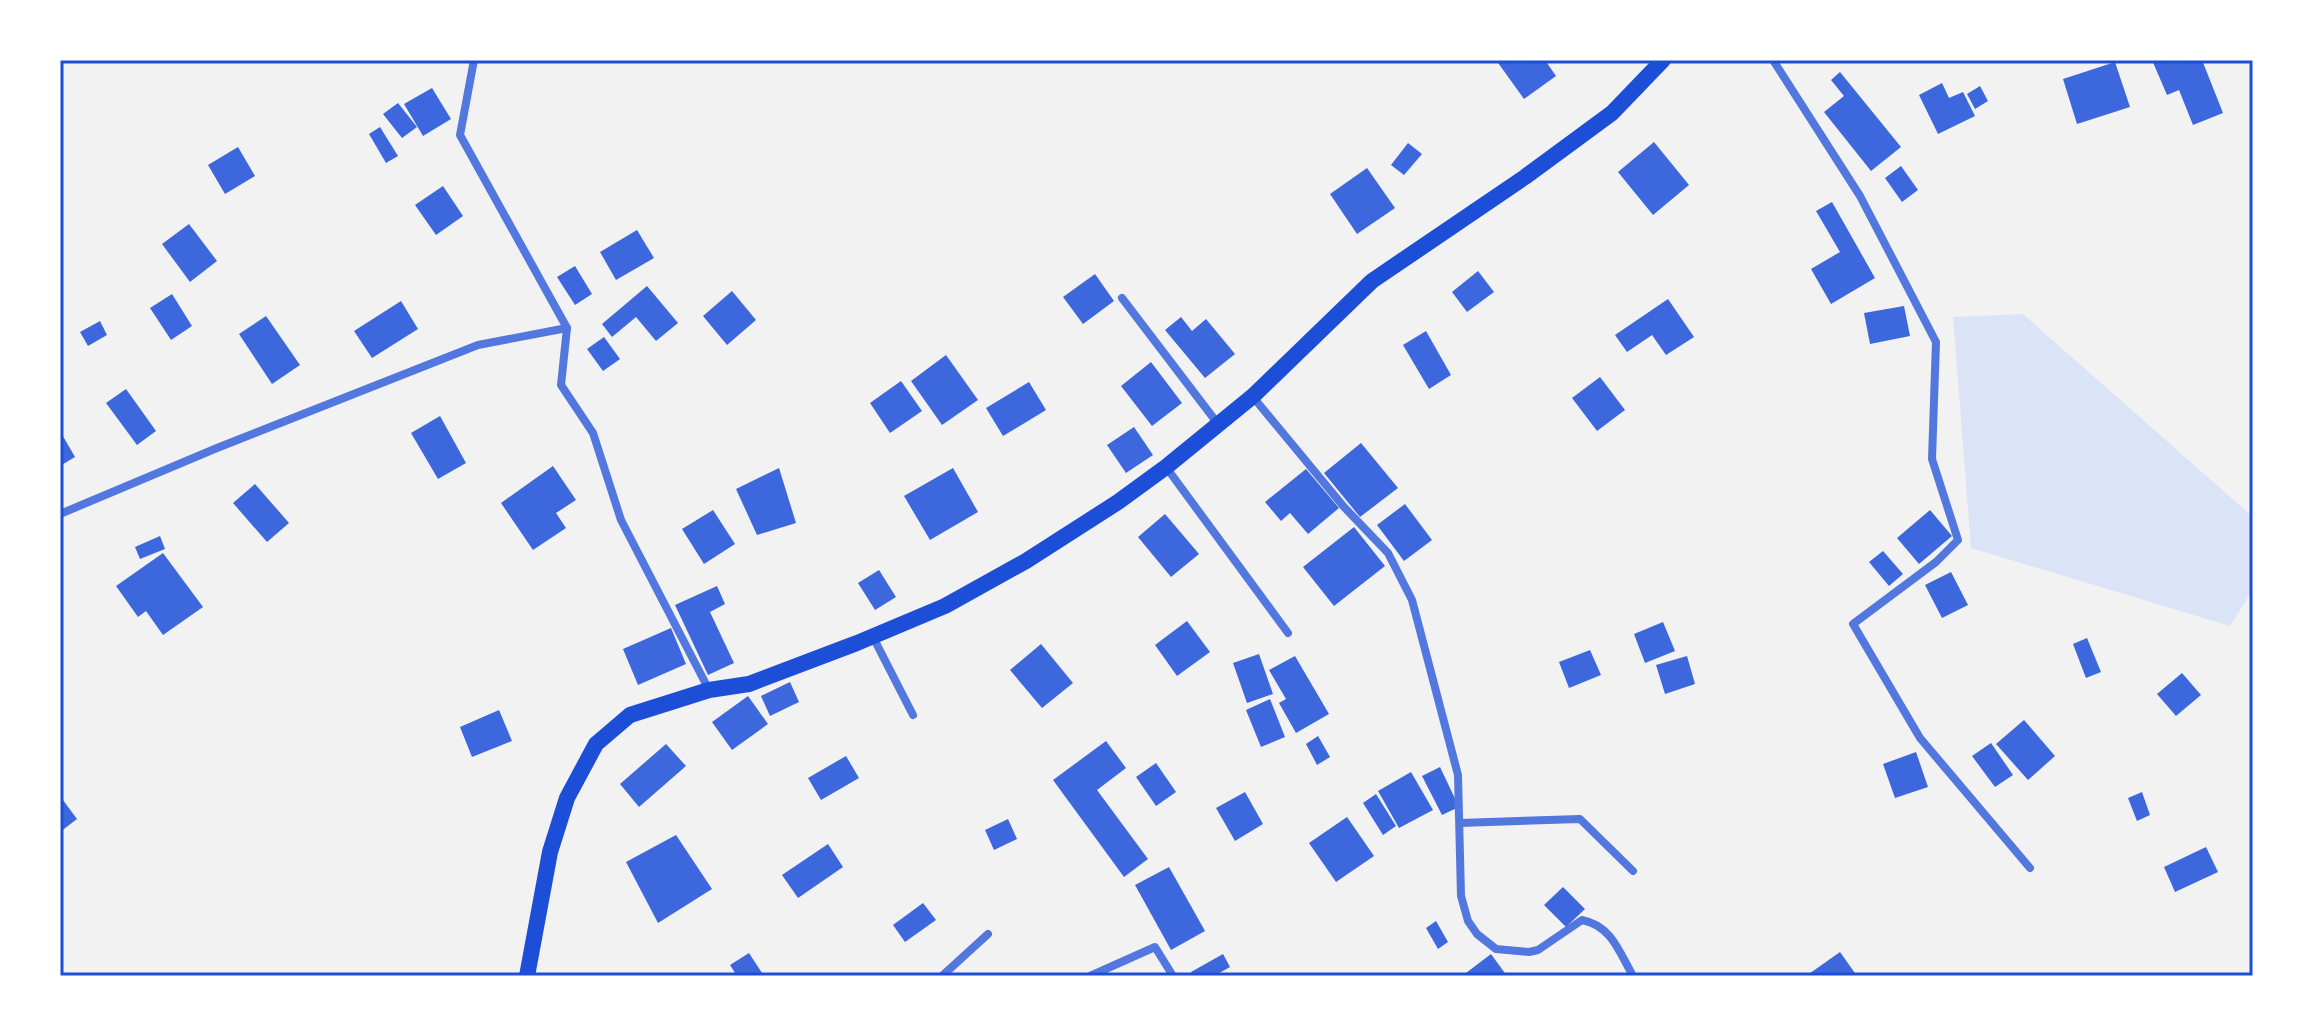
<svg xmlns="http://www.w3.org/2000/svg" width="2313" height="1036" viewBox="0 0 2313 1036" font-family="Lora,serif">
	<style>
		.green { fill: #dbe4f7 }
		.building { fill: #3d67dc }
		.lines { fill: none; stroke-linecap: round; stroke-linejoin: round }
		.minor { stroke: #5277de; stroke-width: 8 }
		.secondary { stroke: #1d4ed8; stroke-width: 16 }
		.neatline { fill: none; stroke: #1d4ed8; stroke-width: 3 }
	</style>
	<rect width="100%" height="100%" fill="#f2f2f2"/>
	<polygon class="green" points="2023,314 2253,517 2253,589 2230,626 1971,548 1953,317"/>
	<g class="building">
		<polygon points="1496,60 1545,60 1556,76 1524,99"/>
		<polygon points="2152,60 2202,60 2223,113 2193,125 2179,90 2167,95"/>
		<polygon points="2115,62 2130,107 2077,124 2063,79"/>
		<polygon points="1840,72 1901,147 1871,171 1824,112 1844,96 1831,80"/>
		<polygon points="1942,83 1949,98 1963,92 1975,116 1938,134 1919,95"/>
		<polygon points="1980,86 1988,101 1975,109 1967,94"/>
		<polygon points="432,88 451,119 423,136 404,104"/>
		<polygon points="398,103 417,127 402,138 383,114"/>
		<polygon points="380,127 398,156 386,163 369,134"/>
		<polygon points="1654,142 1689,185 1653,215 1618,172"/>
		<polygon points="1408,143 1422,154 1404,175 1391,165"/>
		<polygon points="238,147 255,176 225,194 208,165"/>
		<polygon points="1901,166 1918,190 1902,202 1885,178"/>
		<polygon points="1367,168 1395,208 1357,234 1330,194"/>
		<polygon points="443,186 463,216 436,235 415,205"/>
		<polygon points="1832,202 1875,278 1831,304 1811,269 1840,252 1816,211"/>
		<polygon points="189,224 217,261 190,282 162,244"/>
		<polygon points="637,230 654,258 616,280 600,252"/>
		<polygon points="575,266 592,294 575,305 557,277"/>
		<polygon points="1478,271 1494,292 1467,312 1452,292"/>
		<polygon points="1095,274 1114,301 1083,324 1063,297"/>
		<polygon points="647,286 678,323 656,341 636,317 612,337 602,324"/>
		<polygon points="732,291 756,320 727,345 703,316"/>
		<polygon points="172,294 192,326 171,340 150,308"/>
		<polygon points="1668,299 1694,337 1666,355 1652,335 1627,352 1615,335"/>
		<polygon points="401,301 418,329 372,358 354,331"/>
		<polygon points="1904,306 1910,336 1870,344 1864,313"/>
		<polygon points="266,316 300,365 272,384 239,334"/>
		<polygon points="1181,317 1192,331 1206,319 1235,354 1205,378 1165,330"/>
		<polygon points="100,321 107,335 88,346 80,332"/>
		<polygon points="1426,331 1451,375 1429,389 1403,345"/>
		<polygon points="604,337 620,359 603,371 587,349"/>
		<polygon points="946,355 978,400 942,425 911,381"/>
		<polygon points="1151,362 1182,403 1152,426 1121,386"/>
		<polygon points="1600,377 1625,410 1597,431 1572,398"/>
		<polygon points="901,381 922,411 890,433 870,403"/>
		<polygon points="1029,382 1046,410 1003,436 986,408"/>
		<polygon points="126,389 156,431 137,445 106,403"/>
		<polygon points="440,416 466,463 438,479 411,433"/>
		<polygon points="1134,427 1153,455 1126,473 1107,445"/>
		<polygon points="60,431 75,457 60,466"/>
		<polygon points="1361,443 1398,488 1360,517 1324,473"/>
		<polygon points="553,466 576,500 556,513 566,528 533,550 501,503"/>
		<polygon points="779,468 796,523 757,535 736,489"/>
		<polygon points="953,468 978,512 930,540 904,496"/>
		<polygon points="1306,469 1339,508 1308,534 1290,513 1281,521 1265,502"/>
		<polygon points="255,484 289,523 267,542 233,503"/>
		<polygon points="1405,504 1432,540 1404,561 1377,525"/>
		<polygon points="713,510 735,544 704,564 682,529"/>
		<polygon points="1930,510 1952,536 1919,564 1897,538"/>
		<polygon points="1165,514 1199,554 1171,577 1138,537"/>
		<polygon points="1354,527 1385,566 1334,606 1303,567"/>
		<polygon points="160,536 165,549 140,559 135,547"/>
		<polygon points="1883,551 1903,574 1889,586 1869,562"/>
		<polygon points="163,553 203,607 163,635 146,611 138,617 116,586"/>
		<polygon points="879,570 896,597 875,610 858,583"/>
		<polygon points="1951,572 1968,605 1942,618 1925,585"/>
		<polygon points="717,586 725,604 710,612 734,663 708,675 675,605"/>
		<polygon points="1187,621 1210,652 1177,676 1155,645"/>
		<polygon points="1663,622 1675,651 1645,663 1634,634"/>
		<polygon points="671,628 686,664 638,685 623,649"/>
		<polygon points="2087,638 2101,672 2086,678 2073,644"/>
		<polygon points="1041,644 1073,683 1042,708 1010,670"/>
		<polygon points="1590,650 1601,675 1569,688 1559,662"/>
		<polygon points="1259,654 1273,694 1247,703 1233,663"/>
		<polygon points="1295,656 1329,714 1296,733 1279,703 1286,699 1269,670"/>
		<polygon points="1687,656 1695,684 1665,694 1656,665"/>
		<polygon points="2182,673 2201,695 2176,716 2157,694"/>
		<polygon points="790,682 799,702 770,716 761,696"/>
		<polygon points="748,696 768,724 732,750 712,722"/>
		<polygon points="1270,699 1285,737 1261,747 1246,710"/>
		<polygon points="499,710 512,741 472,757 460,727"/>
		<polygon points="2024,720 2055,756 2028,780 1996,744"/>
		<polygon points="1318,736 1330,757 1317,765 1306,744"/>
		<polygon points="1106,741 1126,768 1097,790 1148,859 1124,877 1053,780"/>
		<polygon points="1991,743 2013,775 1995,787 1972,756"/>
		<polygon points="666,744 686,766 639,807 620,784"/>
		<polygon points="1916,752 1928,787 1895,798 1883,764"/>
		<polygon points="846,756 859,778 821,800 808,778"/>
		<polygon points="1156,763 1176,792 1156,806 1136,777"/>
		<polygon points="1440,767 1459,807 1442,815 1422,776"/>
		<polygon points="1411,772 1433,810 1399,828 1378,791"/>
		<polygon points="1245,792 1263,824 1235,841 1216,808"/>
		<polygon points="2142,792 2150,815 2137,821 2128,798"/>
		<polygon points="1376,794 1396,826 1383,835 1363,803"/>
		<polygon points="60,796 77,819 60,832"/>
		<polygon points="1347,817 1374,856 1336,882 1309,843"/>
		<polygon points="1008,819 1017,839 994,850 985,830"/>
		<polygon points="676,835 712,889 658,923 626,862"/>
		<polygon points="828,844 843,867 798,898 782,875"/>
		<polygon points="2206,847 2218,872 2175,892 2164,867"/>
		<polygon points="1169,867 1205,931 1171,950 1135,885"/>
		<polygon points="1563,887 1585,909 1566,927 1544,905"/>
		<polygon points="923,903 936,920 905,942 893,925"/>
		<polygon points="1436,921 1448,942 1438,949 1426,928"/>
		<polygon points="1840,952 1857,976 1806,976"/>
		<polygon points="749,953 764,976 737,976 730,965"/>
		<polygon points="1223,954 1230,967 1214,976 1194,976 1191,972"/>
		<polygon points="1491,954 1507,976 1462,976"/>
	</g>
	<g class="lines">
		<g class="minor">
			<polyline points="474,60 460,135 567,328"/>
			<polyline points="1773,60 1860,196 1936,342 1932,459 1958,540 1936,562 1853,624 1920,738 2030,868"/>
			<polyline points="1122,298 1218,424"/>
			<path d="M1253,397L1344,507L1388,553L1412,600L1458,775L1461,896L1468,921L1477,934L1496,949L1529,952L1538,950L1582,920C1612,926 1619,952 1633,976"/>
			<polyline points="1166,467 1288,633"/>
			<polyline points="60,514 217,448 478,345 567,328 561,385 593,433 621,520 709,690"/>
			<polyline points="873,637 913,715"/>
			<polyline points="1460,823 1580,819 1633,871"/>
			<polyline points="942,976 988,934"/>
			<polyline points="1090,976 1155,947 1173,976"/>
		</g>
		<polyline class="secondary" points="527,976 550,852 567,798 596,744 630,715 709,690 749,684 857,643 945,606 1026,561 1118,502 1166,467 1253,396 1372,281 1525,177 1612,113 1663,60"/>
	</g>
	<rect width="2313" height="1036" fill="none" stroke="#ffffff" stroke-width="124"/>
	<rect x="62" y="62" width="2189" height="912" class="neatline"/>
</svg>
